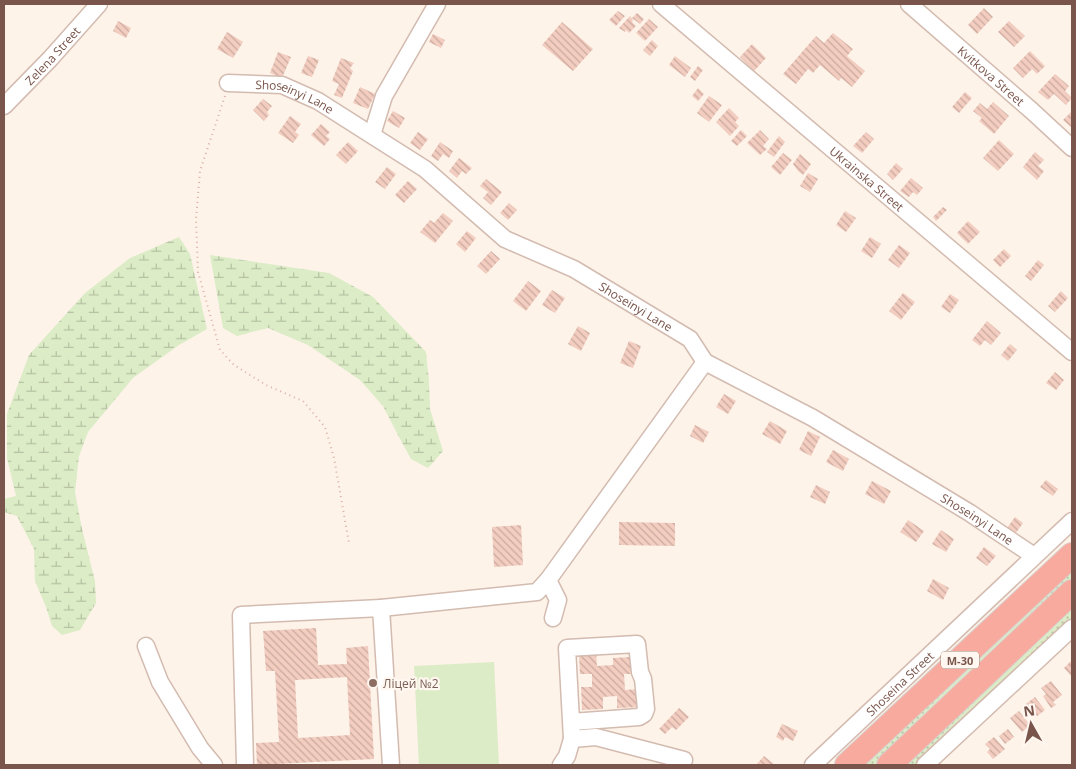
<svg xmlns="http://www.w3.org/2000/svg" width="1076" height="769" viewBox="0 0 1076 769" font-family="'Open Sans',sans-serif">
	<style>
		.grass { fill: url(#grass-dots) }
		.wetland { fill: url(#wetland-marsh) }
		.pitch { fill: #dbecc6 }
		.building { fill: url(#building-back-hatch); fill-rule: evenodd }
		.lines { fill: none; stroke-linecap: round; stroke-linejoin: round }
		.minor-casing { stroke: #d3bbb0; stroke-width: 19 }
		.highway-casing { stroke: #d9cfcd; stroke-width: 26 }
		.path { stroke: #d9b0a2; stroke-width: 2; stroke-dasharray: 1 4; stroke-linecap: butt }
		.minor { stroke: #fff; stroke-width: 16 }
		.highway { stroke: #f8aa9f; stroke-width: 24 }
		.education-dot { fill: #8d6e63; stroke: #fff7f0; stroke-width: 2 }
		.labels { text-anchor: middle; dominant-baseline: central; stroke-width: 4.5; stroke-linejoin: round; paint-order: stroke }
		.shield { fill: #fff7f0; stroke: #a1867c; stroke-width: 1 }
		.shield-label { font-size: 11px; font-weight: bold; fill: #79554b }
		.street-label { font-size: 12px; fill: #79554b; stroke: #fff7f0 }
		.education-label { font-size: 12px; fill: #785e54; stroke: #fff7f0; text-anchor: start }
	</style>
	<defs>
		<pattern id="grass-dots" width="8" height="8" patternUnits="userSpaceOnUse" patternTransform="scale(1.25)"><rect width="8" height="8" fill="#dbecc6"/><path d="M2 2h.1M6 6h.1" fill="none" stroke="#b6c2a3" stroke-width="1.8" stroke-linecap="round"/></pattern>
		<pattern id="wetland-marsh" width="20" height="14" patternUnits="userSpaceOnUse" patternTransform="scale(1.25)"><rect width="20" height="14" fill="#dbecc6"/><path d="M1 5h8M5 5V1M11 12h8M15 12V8" fill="none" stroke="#b6c2a3"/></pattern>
		<pattern id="building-back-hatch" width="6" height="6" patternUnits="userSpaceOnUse" patternTransform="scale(1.25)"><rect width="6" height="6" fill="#f3cdc0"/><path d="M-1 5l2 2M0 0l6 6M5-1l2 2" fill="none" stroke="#caa99e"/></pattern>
	</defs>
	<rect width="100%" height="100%" fill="#fdf3e9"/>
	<g class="grass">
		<polygon points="1072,563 1072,582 878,765 857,765"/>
		<polygon points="1072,606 1072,620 917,765 904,765"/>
	</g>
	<g class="wetland">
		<polygon points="179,237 190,254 207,329 179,345 133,378 88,432 79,456 75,492 82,529 95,581 96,603 80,630 62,635 52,626 46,607 35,581 34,549 17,516 4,512 4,499 16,496 7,458 7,414 29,355 85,293 130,258"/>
		<polygon points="210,255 329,273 373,297 426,352 429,381 430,409 443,451 428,468 411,459 399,437 383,406 360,380 308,345 268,328 237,336 223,328"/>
	</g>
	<polygon class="pitch" points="494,662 499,765 419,765 414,666"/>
	<g class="building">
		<polygon points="984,8 993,17 977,34 968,25"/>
		<polygon points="618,11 625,16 616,26 609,20"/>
		<polygon points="637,13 644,19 640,24 632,18"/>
		<polygon points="630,16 633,20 632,22 636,26 629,33 626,30 625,32 619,28"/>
		<polygon points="649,19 658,27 645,41 636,33"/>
		<polygon points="118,21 131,28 126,38 113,31"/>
		<polygon points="1009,21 1025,36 1014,47 998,32"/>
		<polygon points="562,22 593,49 573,71 542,45"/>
		<polygon points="227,32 243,42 233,58 217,49"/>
		<polygon points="833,33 853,49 847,56 865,71 852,87 841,78 839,81 820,65 813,73 808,69 796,84 783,74 816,36 824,43"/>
		<polygon points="433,34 445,40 441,48 429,42"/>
		<polygon points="652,40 658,46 650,56 643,50"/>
		<polygon points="752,44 766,58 754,71 740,57"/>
		<polygon points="1030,51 1045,66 1037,74 1032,69 1023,78 1013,68"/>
		<polygon points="278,52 291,57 282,78 270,73"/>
		<polygon points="308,56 319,60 312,77 301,73"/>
		<polygon points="675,56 691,68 685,77 669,65"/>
		<polygon points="341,58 354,63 350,68 353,71 342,98 334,95 339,84 332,81"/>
		<polygon points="698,66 703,70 695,81 690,77"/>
		<polygon points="1055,74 1069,86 1065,91 1072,98 1066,105 1054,94 1048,100 1038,92"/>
		<polygon points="360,87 375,94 368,109 353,103"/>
		<polygon points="698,88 704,94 698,101 692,96"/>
		<polygon points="965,92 972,98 959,113 952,107"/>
		<polygon points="709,96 722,105 709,122 697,113"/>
		<polygon points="263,99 272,106 267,112 269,115 264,121 253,110"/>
		<polygon points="993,102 1009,116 994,134 979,121 982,118 973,111 980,103 987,109"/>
		<polygon points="729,108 739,118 735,122 739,126 730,136 716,122"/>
		<polygon points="393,111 405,118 399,128 387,121"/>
		<polygon points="1072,111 1072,128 1063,120"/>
		<polygon points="290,116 301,124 295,132 299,135 293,143 278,133"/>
		<polygon points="321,124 330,132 326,136 330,139 324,146 311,135"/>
		<polygon points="741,130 747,136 737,146 731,141"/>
		<polygon points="760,130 769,139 763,146 767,149 760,155 747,143"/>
		<polygon points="418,132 428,139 420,150 410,143"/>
		<polygon points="866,132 874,139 862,153 853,146"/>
		<polygon points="779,136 785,142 774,157 767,152"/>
		<polygon points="999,140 1014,154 998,171 983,158"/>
		<polygon points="348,142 358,151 346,164 336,155"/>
		<polygon points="440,142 453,151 449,158 443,154 438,161 431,156"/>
		<polygon points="1035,152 1044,160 1038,166 1044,171 1037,180 1023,167"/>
		<polygon points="783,153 792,160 780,175 771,167"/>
		<polygon points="800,154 811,164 803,175 798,171 793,164"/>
		<polygon points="459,158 472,168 466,174 462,171 457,178 449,171"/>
		<polygon points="896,163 903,169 893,180 887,174"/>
		<polygon points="387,167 396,174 385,189 375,182"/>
		<polygon points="808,173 818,179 810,192 800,186"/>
		<polygon points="911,178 923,188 917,195 913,192 909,197 900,191"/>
		<polygon points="486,179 502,192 491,205 483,198 488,192 480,186"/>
		<polygon points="408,181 417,189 404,203 395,195"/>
		<polygon points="509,203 517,210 508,220 500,213"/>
		<polygon points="943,207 947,210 936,221 933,217"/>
		<polygon points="845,211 856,218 846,232 836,225"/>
		<polygon points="443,213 453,221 435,243 420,232 430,220 434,223"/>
		<polygon points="968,221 980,232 968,244 957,233"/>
		<polygon points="467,231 476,238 465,252 456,244"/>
		<polygon points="870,237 881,244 872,258 861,251"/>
		<polygon points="899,245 910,253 899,268 888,260"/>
		<polygon points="1004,249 1011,256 1000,267 993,260"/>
		<polygon points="491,251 500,259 486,274 477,266"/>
		<polygon points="1038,260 1044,265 1031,281 1025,276"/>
		<polygon points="528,281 541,291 526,311 513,301"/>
		<polygon points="552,290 565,298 555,313 542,305"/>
		<polygon points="1061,291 1068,298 1055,312 1048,306"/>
		<polygon points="903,293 915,302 901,320 889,311"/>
		<polygon points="950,294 959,300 950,313 941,307"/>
		<polygon points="987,321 1001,333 991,345 985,340 980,346 972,340"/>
		<polygon points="578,326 590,333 581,351 568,344"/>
		<polygon points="629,341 641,346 633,368 620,363"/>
		<polygon points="1010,344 1017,350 1008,361 1001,355"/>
		<polygon points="1055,372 1064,380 1056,390 1046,383"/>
		<polygon points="724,394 736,401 728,414 716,407"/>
		<polygon points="770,421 787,431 780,444 762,434"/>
		<polygon points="695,425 709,432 703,443 690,436"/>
		<polygon points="808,431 820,437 811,456 799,450"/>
		<polygon points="833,450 849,459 843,471 826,462"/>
		<polygon points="1046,480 1058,489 1053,496 1040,487"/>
		<polygon points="872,481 891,491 884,504 865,494"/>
		<polygon points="816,485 830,492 825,504 810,497"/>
		<polygon points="1015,517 1023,523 1015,534 1007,528"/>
		<polygon points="908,520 924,531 916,542 900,532"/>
		<polygon points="619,522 675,523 675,546 619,545"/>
		<polygon points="521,525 523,565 494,567 492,527"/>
		<polygon points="941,530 954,539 946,552 932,544"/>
		<polygon points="984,547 996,556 987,566 976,558"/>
		<polygon points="933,579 949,588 943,600 927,591"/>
		<path d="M316,628L318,665L347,664L346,648L368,646L374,759L257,765L256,743L279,742L275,671H266L263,631ZM347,677L350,735L298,738L295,680Z"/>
		<polygon points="596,652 597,666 613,665 613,658 630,657 631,674 624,674 625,690 639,689 639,707 617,708 617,696 603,697 603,709 582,710 581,687 592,687 592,674 580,674 579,653"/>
		<polygon points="1072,660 1072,677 1064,668"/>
		<polygon points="1051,681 1062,695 1053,702 1056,705 1051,708 1043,696 1046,694 1041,688"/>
		<polygon points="1035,697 1045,710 1036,717 1026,704"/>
		<polygon points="679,708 689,717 676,730 672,727 665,734 659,729"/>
		<polygon points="1019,711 1030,725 1022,732 1010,718"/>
		<polygon points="782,724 798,731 793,741 785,737 783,741 776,737"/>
		<polygon points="1008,729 1014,737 1005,744 999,736"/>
		<polygon points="994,737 1005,749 993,759 987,752 990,749 985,744"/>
		<polygon points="764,756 775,765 756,765"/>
	</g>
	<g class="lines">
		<defs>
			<g id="minor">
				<path id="s1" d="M661,4L1072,352"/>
				<path id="s2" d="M909,4L1032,111L1072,148"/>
				<path id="s3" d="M228,83L282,85L318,101L425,169L505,239L574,269L690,339L705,362L813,418L970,513L1034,556"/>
				<path id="s4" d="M4,106L50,59L99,4"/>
				<polyline points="372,135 384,96 437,4"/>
				<polyline points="381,608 537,592 548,580"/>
				<polyline points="553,618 558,600 548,580 705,362"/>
				<polyline points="146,646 160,682 200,748 214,765"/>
				<polyline points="572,739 596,737 684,760"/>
				<polyline points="245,765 241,615 381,608 391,765"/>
				<polyline points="561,765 567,756 572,739 567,648 637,644 640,672 643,679 646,709 644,714 639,717 571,722"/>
				<path id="s5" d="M813,765L1072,521"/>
				<polyline points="925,765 1072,628"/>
			</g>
			<g id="highway">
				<polyline points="847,765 1072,555"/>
				<polyline points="889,765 1072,592"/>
			</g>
		</defs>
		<use href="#minor" class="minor-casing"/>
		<use href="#highway" class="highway-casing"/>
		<polyline class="path" points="225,96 200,171 196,219 198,272 220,350 234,365 266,385 303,401 325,427 334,458 349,543"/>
		<use href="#minor" class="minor"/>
		<use href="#highway" class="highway"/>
	</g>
	<circle class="education-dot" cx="373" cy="683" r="5"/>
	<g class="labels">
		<rect class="shield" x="941" y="651.5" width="38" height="17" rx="4"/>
		<g class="shield-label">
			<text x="960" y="660">М-30</text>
		</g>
		<g class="street-label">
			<text stroke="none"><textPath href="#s4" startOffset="70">Zelena Street</textPath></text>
			<text stroke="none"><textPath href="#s2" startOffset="109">Kvitkova Street</textPath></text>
			<text stroke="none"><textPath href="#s3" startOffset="69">Shoseinyi Lane</textPath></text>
			<text stroke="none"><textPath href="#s1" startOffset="270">Ukrainska Street</textPath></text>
			<text stroke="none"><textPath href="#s3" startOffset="474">Shoseinyi Lane</textPath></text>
			<text stroke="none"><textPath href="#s3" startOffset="879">Shoseinyi Lane</textPath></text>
			<text stroke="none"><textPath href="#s5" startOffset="119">Shoseina Street</textPath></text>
		</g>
		<g class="education-label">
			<text x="383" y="683">Ліцей №2</text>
		</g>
	</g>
	<rect width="1076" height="769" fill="none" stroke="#79554b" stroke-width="10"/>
	<g transform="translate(1031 724) rotate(352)" stroke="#fff7f0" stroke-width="4" paint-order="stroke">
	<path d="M0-4L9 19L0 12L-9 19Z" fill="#79554b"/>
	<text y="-8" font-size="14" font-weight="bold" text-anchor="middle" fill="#79554b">N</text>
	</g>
</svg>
